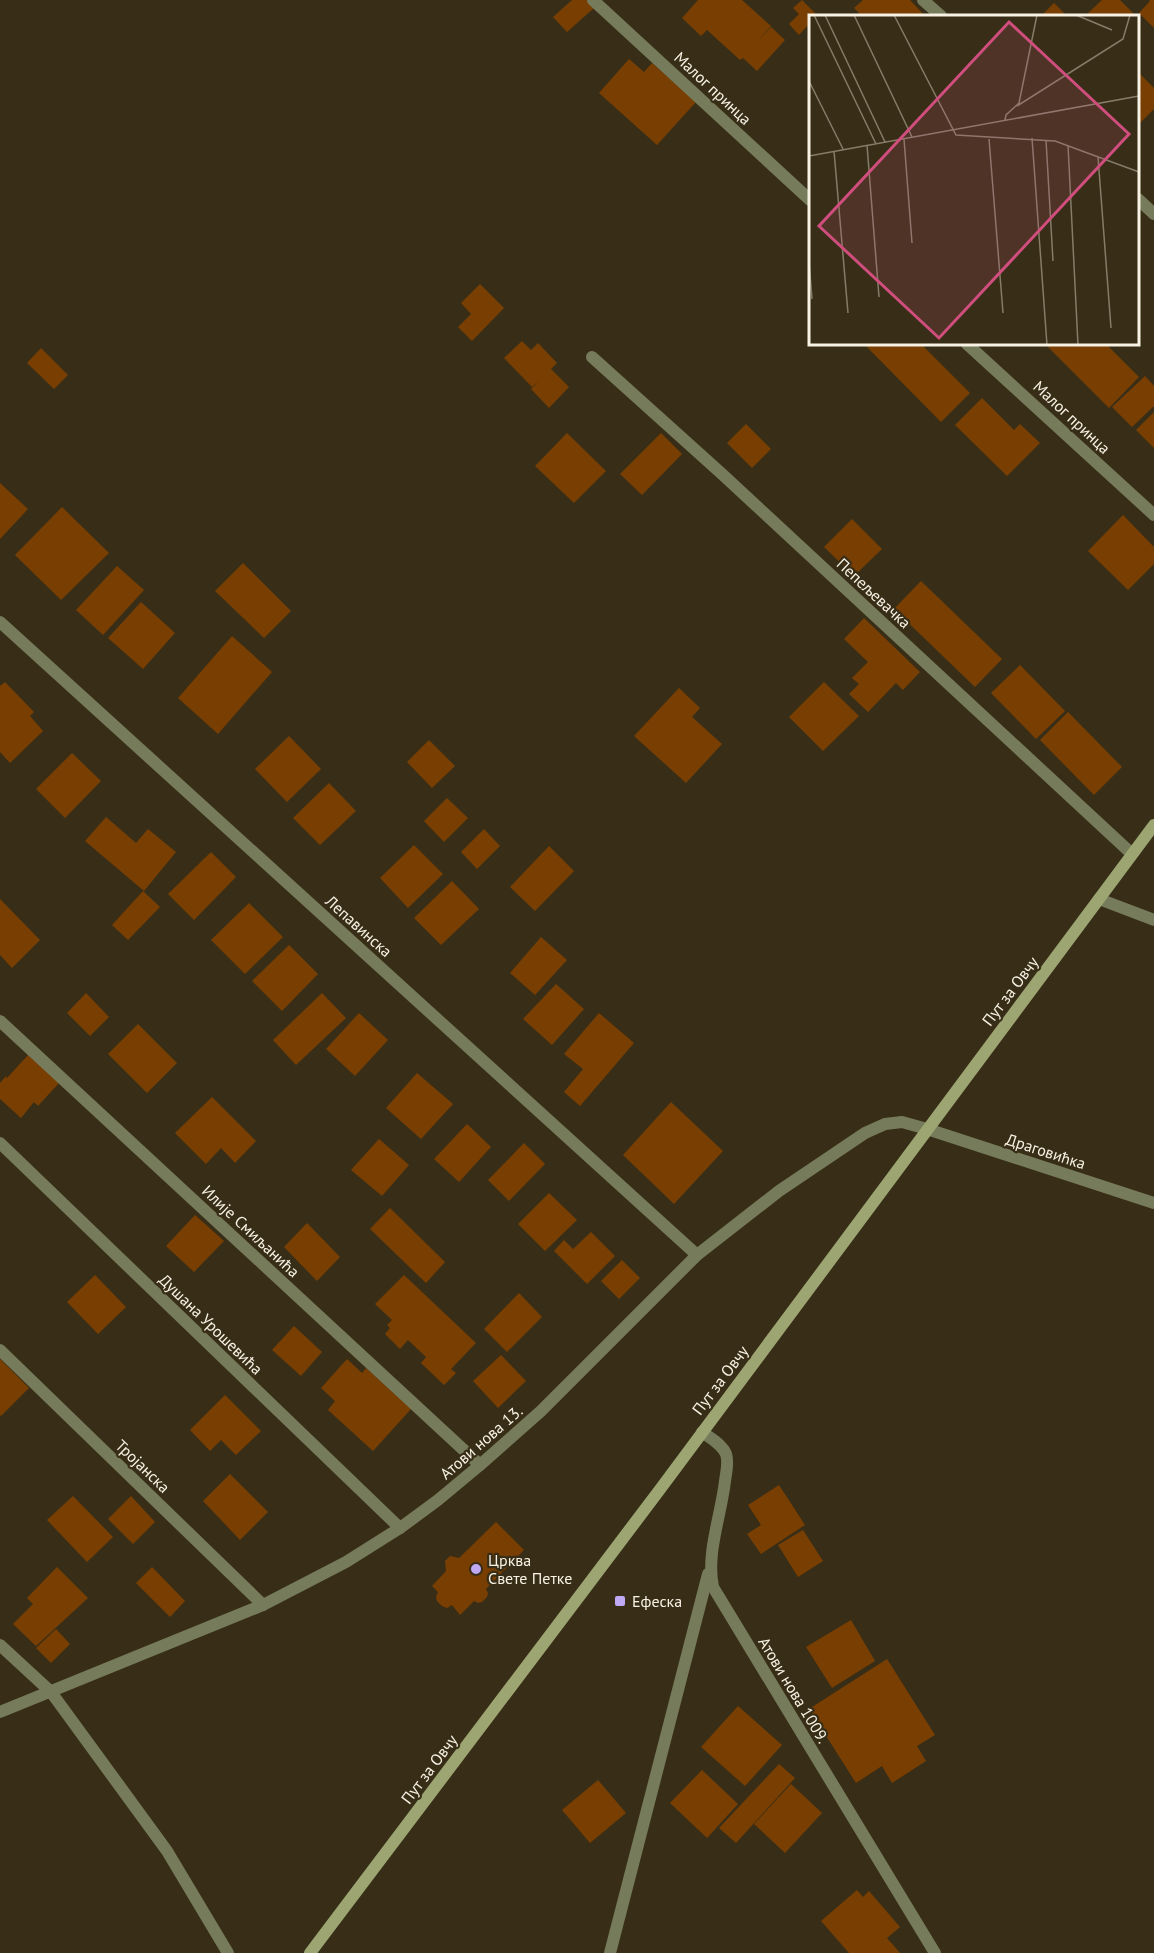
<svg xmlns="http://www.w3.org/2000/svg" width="1154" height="1953" viewBox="0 0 1154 1953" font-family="'PT Sans',sans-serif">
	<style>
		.building { fill: #793e02 }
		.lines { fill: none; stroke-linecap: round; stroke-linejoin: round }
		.lane { stroke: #767b5b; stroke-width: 12 }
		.street { stroke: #767b5b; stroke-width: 12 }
		.secondary { stroke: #9da673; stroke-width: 12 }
		.poi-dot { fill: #bfa9f4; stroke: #382e17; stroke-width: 2 }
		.labels { text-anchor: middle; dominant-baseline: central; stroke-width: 4.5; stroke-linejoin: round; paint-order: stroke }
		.street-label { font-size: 16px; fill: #f8f2e4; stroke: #382e17 }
		.poi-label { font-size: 16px; fill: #f8f2e4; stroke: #382e17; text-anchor: start }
		.inset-road { fill: none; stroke: #857c69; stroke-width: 1.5 }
		.view { fill: #d04e7d; fill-opacity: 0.15; stroke: #d04e7d; stroke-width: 3 }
		.inset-edge { fill: none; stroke: #f8f2e4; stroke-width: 3 }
	</style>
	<rect width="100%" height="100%" fill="#382e17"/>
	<g class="building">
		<polygon points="572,0 587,0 594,8 567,32 553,17"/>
		<polygon points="698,0 742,0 771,26 755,44 771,27 785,40 757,71 743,58 740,60 707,30 701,36 682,18"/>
		<polygon points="802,0 818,16 810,16 810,23 799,35 789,24 799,14 793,8"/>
		<polygon points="863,0 910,0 925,16 862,16 854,8"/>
		<polygon points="1102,0 1120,0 1136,16 1090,16 1087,14"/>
		<polygon points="1149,0 1154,0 1154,28 1139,13 1150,1"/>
		<polygon points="1054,3 1067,16 1041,16"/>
		<polygon points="629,59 644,72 652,63 696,102 657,145 599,93"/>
		<polygon points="1138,72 1154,88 1154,109 1138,125"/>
		<polygon points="480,284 504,308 472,341 458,327 471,314 461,303"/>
		<polygon points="522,341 531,350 538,343 557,363 551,369 569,387 549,408 531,389 538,382 532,387 504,358"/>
		<polygon points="864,344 921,344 970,393 941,422"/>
		<polygon points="1045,344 1106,344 1139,377 1109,408"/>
		<polygon points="41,348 68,375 54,389 27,363"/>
		<polygon points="1145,376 1154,386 1154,406 1132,427 1112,407"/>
		<polygon points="982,398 1014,430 1020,424 1040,443 1007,476 955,425"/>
		<polygon points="1154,412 1154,448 1136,430"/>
		<polygon points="746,424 771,449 752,468 727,443"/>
		<polygon points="567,433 606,471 574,503 535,466"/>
		<polygon points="661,433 682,454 642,495 620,474"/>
		<polygon points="0,483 28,509 0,539"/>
		<polygon points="62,507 109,553 61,600 15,555"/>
		<polygon points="1123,515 1154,547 1154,564 1128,590 1088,551"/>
		<polygon points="852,519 882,549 854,576 824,547"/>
		<polygon points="243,563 291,611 264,638 215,591"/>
		<polygon points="117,566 144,590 103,635 76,610"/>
		<polygon points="921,581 1002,659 975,687 894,609"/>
		<polygon points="141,602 175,633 143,669 108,638"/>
		<polygon points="864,618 920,672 903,690 896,683 868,712 849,694 859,684 852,678 868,662 844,639"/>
		<polygon points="232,636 272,672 218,734 178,698"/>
		<polygon points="1020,665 1065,711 1036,739 991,693"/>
		<polygon points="5,682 34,712 30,716 43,731 10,763 0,752 0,686"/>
		<polygon points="824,682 859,716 823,751 789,717"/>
		<polygon points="679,688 700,708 692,717 722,744 686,783 634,736"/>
		<polygon points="1068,712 1122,767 1094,795 1040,740"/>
		<polygon points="289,736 321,769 287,802 255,769"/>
		<polygon points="429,740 455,766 432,788 407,762"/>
		<polygon points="72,753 101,781 65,818 36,789"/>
		<polygon points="329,783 356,811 320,845 293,818"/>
		<polygon points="447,798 468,818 444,842 424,821"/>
		<polygon points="106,817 136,843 148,829 176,852 144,891 85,841"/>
		<polygon points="484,829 500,846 477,869 461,852"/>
		<polygon points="414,845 443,874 408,908 380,878"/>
		<polygon points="549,846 574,871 535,911 510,887"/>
		<polygon points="211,852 236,877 194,920 168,894"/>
		<polygon points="452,881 479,909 441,945 414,918"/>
		<polygon points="143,891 160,907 128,940 112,925"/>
		<polygon points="0,899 40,940 12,968 0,955"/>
		<polygon points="249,903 283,937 245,974 211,940"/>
		<polygon points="541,937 567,960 535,995 510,973"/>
		<polygon points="289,945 318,974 282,1011 252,981"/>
		<polygon points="556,984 584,1009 552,1045 523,1019"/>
		<polygon points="86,993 109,1017 90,1036 67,1013"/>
		<polygon points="322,993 346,1018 296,1065 273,1040"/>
		<polygon points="359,1013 388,1040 355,1076 326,1049"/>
		<polygon points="599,1013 634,1043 580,1106 564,1092 583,1069 564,1054"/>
		<polygon points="138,1024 177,1063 147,1093 108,1054"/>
		<polygon points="28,1055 59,1083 38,1106 34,1102 21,1118 0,1099 0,1083 6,1076 7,1078"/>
		<polygon points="417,1073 453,1104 421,1139 386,1108"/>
		<polygon points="212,1097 256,1141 235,1163 221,1148 206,1164 175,1133"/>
		<polygon points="671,1102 723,1151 674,1204 623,1155"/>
		<polygon points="467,1124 491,1147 459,1182 434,1159"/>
		<polygon points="379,1139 409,1165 382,1196 351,1170"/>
		<polygon points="524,1143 545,1164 509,1201 488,1180"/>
		<polygon points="549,1193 577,1220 545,1251 518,1224"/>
		<polygon points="390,1208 445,1262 426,1283 370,1229"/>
		<polygon points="195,1215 224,1241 194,1272 166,1246"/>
		<polygon points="307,1223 340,1257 317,1281 284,1247"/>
		<polygon points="591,1232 615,1256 587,1284 554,1251 564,1240 573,1249"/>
		<polygon points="622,1260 640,1278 619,1299 601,1281"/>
		<polygon points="95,1275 126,1307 98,1334 67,1302"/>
		<polygon points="404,1275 476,1343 451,1369 456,1373 444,1385 421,1363 426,1357 408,1340 400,1349 385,1334 390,1328 387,1325 392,1320 375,1304"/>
		<polygon points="519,1293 542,1317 507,1352 484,1329"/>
		<polygon points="294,1326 322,1352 301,1376 272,1350"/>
		<polygon points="501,1355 526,1381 498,1408 473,1381"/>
		<polygon points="0,1359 29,1388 1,1416 0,1415"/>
		<polygon points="347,1359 362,1373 366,1368 411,1409 373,1451 328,1410 335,1401 321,1388"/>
		<polygon points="225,1395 261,1431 236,1455 221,1440 210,1451 190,1430"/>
		<polygon points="230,1474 268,1512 240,1540 203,1501"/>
		<polygon points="779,1485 805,1525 761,1554 747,1534 761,1525 748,1505"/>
		<polygon points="73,1496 113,1537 87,1562 47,1520"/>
		<polygon points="131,1496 155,1522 133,1544 108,1519"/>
		<polygon points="496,1522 524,1550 486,1589 488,1593 487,1597 482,1602 478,1603 474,1601 460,1615 452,1605 447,1608 442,1606 437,1601 436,1597 438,1592 432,1586 446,1571 445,1561 450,1556 459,1558"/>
		<polygon points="803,1530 823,1561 798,1577 778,1545"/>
		<polygon points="57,1567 88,1598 36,1646 13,1624 33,1604 27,1598"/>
		<polygon points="152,1567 185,1601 170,1617 136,1583"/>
		<polygon points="851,1620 875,1661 832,1688 806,1647"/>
		<polygon points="56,1629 70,1644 51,1663 36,1648"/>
		<polygon points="887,1659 935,1735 917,1746 926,1761 892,1783 882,1766 856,1783 809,1709"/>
		<polygon points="738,1706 782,1745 745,1786 701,1747"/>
		<polygon points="779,1764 795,1778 736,1843 719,1828"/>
		<polygon points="702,1770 738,1804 707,1838 670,1803"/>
		<polygon points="598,1780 626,1813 590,1843 562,1810"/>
		<polygon points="791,1784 822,1813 785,1853 754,1824"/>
		<polygon points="857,1890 863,1897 869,1891 900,1927 887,1938 900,1953 849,1953 821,1921"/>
	</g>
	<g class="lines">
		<polyline class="lane" points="51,1692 167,1851 228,1953"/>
		<g class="street">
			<polyline points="593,0 810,200"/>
			<polyline points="923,0 941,16"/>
			<polyline points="1138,199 1154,214"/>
			<polyline points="967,344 1154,515"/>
			<polyline points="592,357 722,474 1132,854"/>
			<polyline points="0,622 697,1255"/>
			<polyline points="1099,899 1154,920"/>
			<polyline points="0,1021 480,1465"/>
			<polyline points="0,1143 400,1528"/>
			<polyline points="0,1350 263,1605"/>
			<path d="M702,1432C710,1438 722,1444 726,1454C729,1462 726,1473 725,1481C721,1516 706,1553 713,1587L935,1953"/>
			<polyline points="0,1645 51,1692"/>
			<polyline points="0,1712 263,1605 346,1562 400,1528 438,1500 480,1465 541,1411 697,1255 779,1191 865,1133 885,1124 902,1122 927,1129 1154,1203"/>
			<polyline points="610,1953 708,1574"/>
		</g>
		<polyline class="secondary" points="310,1953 661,1488 1154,825"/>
	</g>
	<g class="poi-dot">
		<circle cx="476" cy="1569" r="6"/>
		<rect x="614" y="1595" width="12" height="12" rx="3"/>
	</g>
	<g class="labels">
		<g class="street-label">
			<text transform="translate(713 88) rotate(43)">Малог принца</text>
			<text transform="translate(1072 417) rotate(43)">Малог принца</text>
			<text transform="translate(874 593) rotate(43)">Пепељевачка</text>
			<text transform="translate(359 926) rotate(42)">Лепавинска</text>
			<text transform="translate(1010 991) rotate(-53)">Пут за Овчу</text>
			<text transform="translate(1046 1151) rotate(18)">Драговићка</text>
			<text transform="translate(251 1231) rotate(43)">Илије Смиљанића</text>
			<text transform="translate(211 1324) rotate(44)">Душана Урошевића</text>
			<text transform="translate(720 1380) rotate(-53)">Пут за Овчу</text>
			<text transform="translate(481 1442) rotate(-41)">Атови нова 13.</text>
			<text transform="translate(143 1466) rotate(44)">Тројанска</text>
			<text transform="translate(794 1690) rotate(59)">Атови нова 1009.</text>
			<text transform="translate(429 1769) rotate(-53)">Пут за Овчу</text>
		</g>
		<g class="poi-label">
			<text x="488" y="1560">Црква<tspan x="488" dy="18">Свете Петке</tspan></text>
			<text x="632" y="1601">Ефеска</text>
		</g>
	</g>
	<g transform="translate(809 15)">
		<rect width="330" height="330" fill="#382e17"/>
		<path class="inset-road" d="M5,0L67,129M16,0L76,127M45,0L103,122M85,0L147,120L246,126L330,157M267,0L303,15M0,66L34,134M208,91L314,24L321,0M196,105L197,100L210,88L228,0M223,123L238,330M95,124L103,228M180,124L194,298M237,125L244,246M58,130L70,282M259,130L269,330M25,136L39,298M0,141L330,81M289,142L302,313M0,247L3,284"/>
		<path class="view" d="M200,7L320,119L130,323L10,211Z"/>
		<rect width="330" height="330" class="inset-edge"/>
	</g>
</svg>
